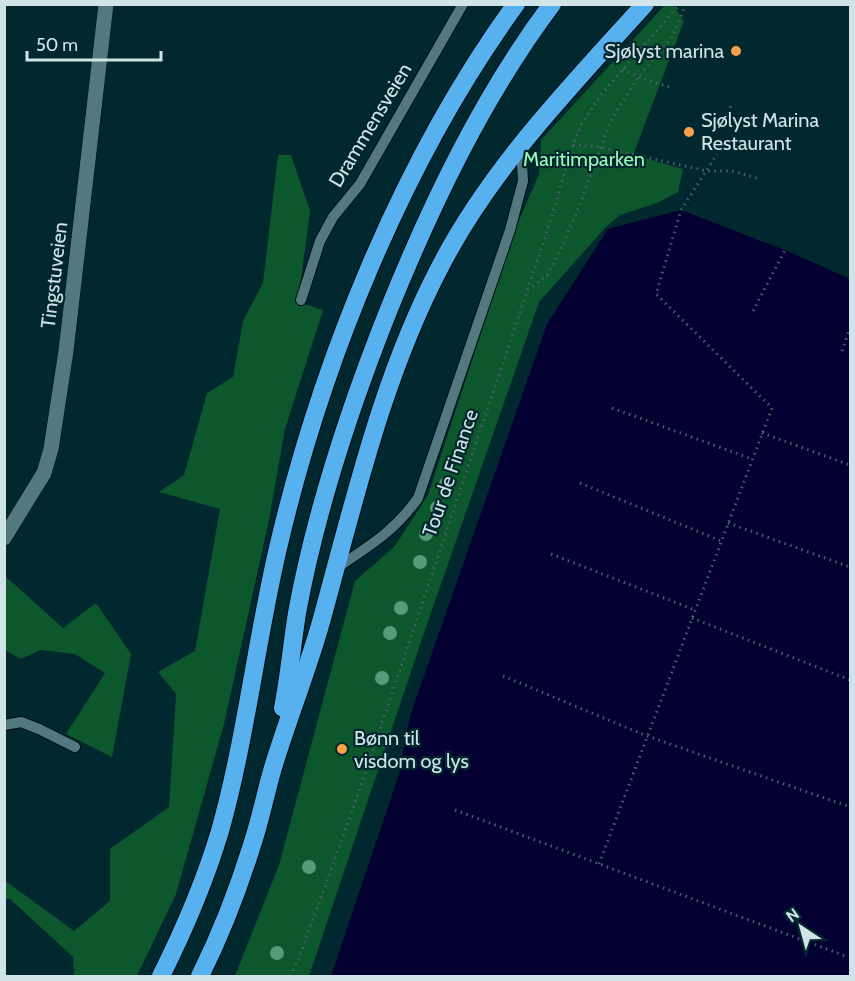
<svg xmlns="http://www.w3.org/2000/svg" width="855" height="981" viewBox="0 0 855 981" font-family="Cabin,sans-serif">
	<style>
		.green { fill: #0d572c }
		.water { fill: #040032 }
		.lines { fill: none; stroke-linecap: round; stroke-linejoin: round }
		.lane-casing { stroke: #001015; stroke-width: 12 }
		.street-casing { stroke: #001015; stroke-width: 16 }
		.highway-casing { stroke: #001015; stroke-width: 20 }
		.path { stroke: #426269; stroke-width: 3; stroke-dasharray: 1.5 4.5; stroke-linecap: butt }
		.lane { stroke: #547880; stroke-width: 10 }
		.street { stroke: #547880; stroke-width: 15 }
		.highway { stroke: #58b1ef; stroke-width: 18 }
		.tree { fill: #569c79 }
		.poi-dot { fill: #f8a14a; stroke: #02282f; stroke-width: 2 }
		.labels { text-anchor: middle; dominant-baseline: central; stroke-width: 4.5; stroke-linejoin: round; paint-order: stroke }
		.poi-label { font-size: 20px; fill: #d0e3e7; stroke: #02282f; text-anchor: start }
		.street-label { font-size: 20px; fill: #d0e3e7; stroke: #02282f }
		.park-label { font-size: 20px; fill: #9bfab6; stroke: #02282f }
	</style>
	<rect width="100%" height="100%" fill="#02282f"/>
	<g class="green">
		<polygon points="665,5 673,5 684,21 633,155 683,169 678,192 657,203 620,215 606,227 539,302 425,630 309,976 235,976 279,865 355,581 395,546 428,495 514,232 539,174 541,140"/>
		<polygon points="278,155 291,155 310,211 298,302 323,310 285,429 269,520 224,724 176,894 137,976 74,976 73,957 10,899 5,899 4,880 74,931 110,901 110,849 169,807 176,694 158,672 195,651 220,509 159,492 184,475 207,393 233,377 243,321 263,283"/>
		<polygon points="4,575 63,628 96,603 131,654 112,757 66,734 105,673 75,654 40,650 21,659 5,650"/>
	</g>
	<polygon class="water" points="681,210 785,250 850,279 850,976 331,976 399,774 410,716 547,324 608,229"/>
	<g class="lines">
		<defs>
			<g id="lane">
				<polyline points="301,300 320,241 333,217 360,184 463,4"/>
				<path d="M335,569C369,546 394,532 418,498L510,230L523,181L521,146"/>
				<polyline points="4,725 21,722 39,729 75,747"/>
			</g>
			<polyline id="street" points="4,538 44,473 51,449 66,351 106,4"/>
			<g id="highway">
				<path d="M283,708C289,677 292,645 297,613C316,509 350,407 389,309C432,203 483,96 552,4"/>
				<path d="M161,976C184,930 205,881 220,831C246,738 256,642 278,548C321,363 403,159 516,4"/>
				<path d="M200,976C221,934 238,890 252,845C260,821 265,796 272,771C288,717 310,665 324,611C356,494 384,373 441,265C492,167 571,86 645,4"/>
			</g>
		</defs>
		<use href="#lane" class="lane-casing"/>
		<use href="#street" class="street-casing"/>
		<use href="#highway" class="highway-casing"/>
		<g class="path">
			<polyline points="623,69 638,77 673,88"/>
			<polyline points="726,125 731,105"/>
			<polyline points="573,145 600,147 707,171 732,171 757,178"/>
			<polyline points="528,290 547,275 560,251 579,207 610,122 638,77 673,36 686,4"/>
			<polyline points="753,311 785,250"/>
			<polyline points="842,351 850,328"/>
			<polyline points="612,408 752,459"/>
			<polyline points="762,433 850,465"/>
			<polyline points="580,483 721,541"/>
			<polyline points="728,523 850,567"/>
			<polyline points="551,554 695,610"/>
			<polyline points="692,618 850,680"/>
			<polyline points="503,676 647,736 850,807"/>
			<polyline points="455,810 848,957"/>
			<polyline points="599,864 772,408 656,294 681,210 717,154"/>
			<polyline points="290,976 299,958 353,809 545,238 573,145 581,125 600,96 680,4"/>
			<polyline points="384,976 384,975"/>
		</g>
		<use href="#lane" class="lane"/>
		<use href="#street" class="street"/>
		<use href="#highway" class="highway"/>
	</g>
	<g class="tree">
		<circle cx="446" cy="484" r="7"/>
		<circle cx="437" cy="508" r="7"/>
		<circle cx="426" cy="534" r="7"/>
		<circle cx="420" cy="562" r="7"/>
		<circle cx="401" cy="608" r="7"/>
		<circle cx="390" cy="633" r="7"/>
		<circle cx="382" cy="678" r="7"/>
		<circle cx="309" cy="867" r="7"/>
		<circle cx="277" cy="953" r="7"/>
	</g>
	<g class="poi-dot">
		<circle cx="736" cy="51" r="6"/>
		<circle cx="689" cy="132" r="6"/>
		<circle cx="342" cy="749" r="6"/>
	</g>
	<g class="labels">
		<g class="poi-label">
			<text x="724" y="51" text-anchor="end">Sjølyst marina</text>
			<text x="701" y="120">Sjølyst Marina<tspan x="701" dy="23">Restaurant</tspan></text>
			<text x="354" y="738">Bønn til<tspan x="354" dy="23">visdom og lys</tspan></text>
		</g>
		<g class="street-label">
			<text transform="translate(370 125) rotate(-59)">Drammensveien</text>
			<text transform="translate(54 275) rotate(-83)">Tingstuveien</text>
			<text transform="translate(450 473) rotate(-71)">Tour de Finance</text>
		</g>
		<g class="park-label">
			<text x="584" y="159">Maritimparken</text>
		</g>
	</g>
	<rect width="855" height="981" fill="none" stroke="#d0e3e7" stroke-width="12"/>
	<g transform="translate(801 927) rotate(324)" stroke="#02282f" stroke-width="4.5" paint-order="stroke">
	<path d="M0-4.5L10 22L0 15L-10 22Z" fill="#d0e3e7"/>
	<text y="-9" font-size="16" font-weight="bold" text-anchor="middle" fill="#d0e3e7">N</text>
	</g>
	<path d="M27 51v9h134v-9" fill="none" stroke="#d0e3e7" stroke-width="3"/>
	<text x="36" y="51" font-size="18" fill="#d0e3e7" stroke="#02282f" stroke-width="4.5" paint-order="stroke">50 m</text>
</svg>
